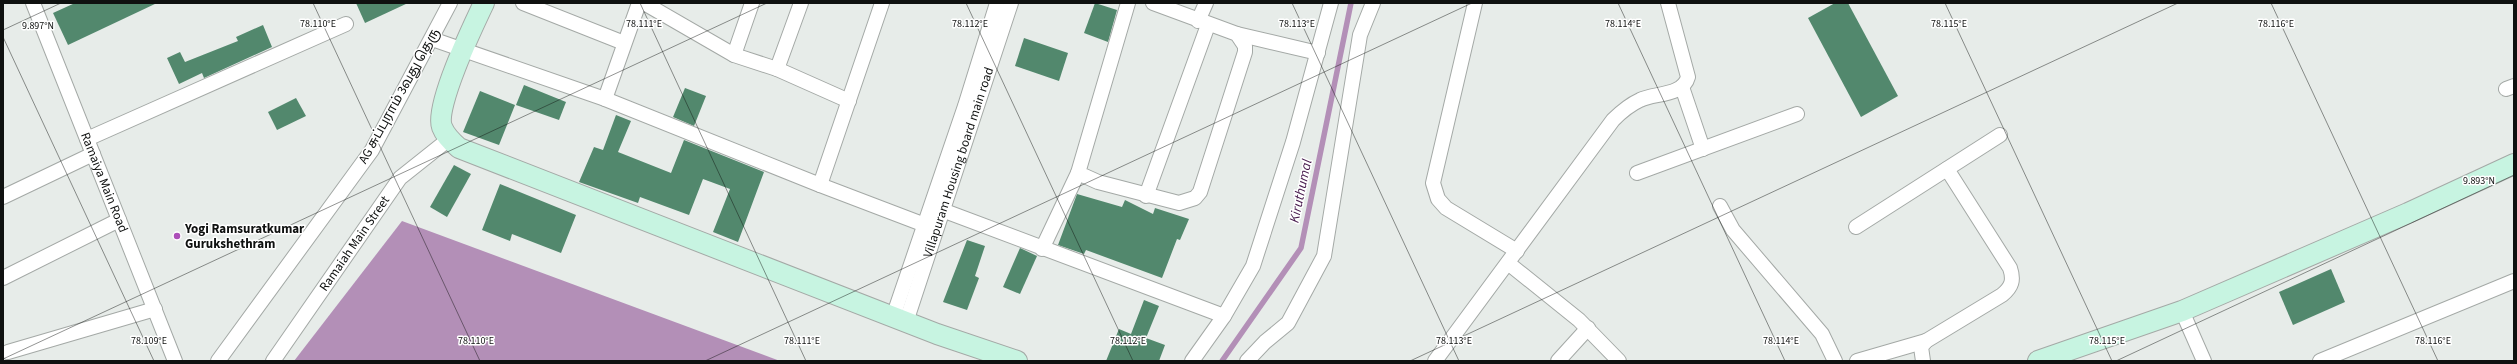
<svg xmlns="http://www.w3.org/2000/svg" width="2517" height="364" viewBox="0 0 2517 364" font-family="'Source Sans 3','Noto Sans Tamil',sans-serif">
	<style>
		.water { fill: #b38fb7 }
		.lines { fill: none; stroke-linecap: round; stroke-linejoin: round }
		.stream { stroke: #b38fb7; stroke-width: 5.5 }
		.building { fill: #52886d }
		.street-casing { stroke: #a4a9a6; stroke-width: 16 }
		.secondary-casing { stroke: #a4a9a6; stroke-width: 22 }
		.street { stroke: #fff; stroke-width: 14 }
		.secondary { stroke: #c7f4e1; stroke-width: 20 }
		.ticks { fill: none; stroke: #0f1110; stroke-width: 1; stroke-opacity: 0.45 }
		.poi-dot { fill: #ad4fb9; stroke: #fff; stroke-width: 1.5 }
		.labels { text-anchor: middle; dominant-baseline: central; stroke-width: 3; stroke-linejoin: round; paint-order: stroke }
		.street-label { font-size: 13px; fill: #0f1110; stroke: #fff }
		.poi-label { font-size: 13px; font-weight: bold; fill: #0f1110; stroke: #fff; text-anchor: start }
		.water-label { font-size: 14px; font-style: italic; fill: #46194c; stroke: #fff }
		.ticks-label { font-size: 10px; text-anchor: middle; fill: #0f1110; stroke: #fff; stroke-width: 3; stroke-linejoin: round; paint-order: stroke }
	</style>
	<rect width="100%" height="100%" fill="#e7ece9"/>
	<polygon class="water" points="402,221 780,361 294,361"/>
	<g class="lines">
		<polyline class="stream" points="1222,361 1301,248 1351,3"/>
	</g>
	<g class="building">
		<polygon points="75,3 157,3 68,45 53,13"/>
		<polygon points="356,3 408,3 365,23"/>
		<polygon points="1095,3 1117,10 1108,42 1084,33"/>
		<polygon points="1835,3 1848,3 1898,96 1861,117 1808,18"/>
		<polygon points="263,25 272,47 204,78 202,73 179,84 167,58 180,52 185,62 238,41 236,37"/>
		<polygon points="1024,38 1068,53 1059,81 1015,66"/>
		<polygon points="524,85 566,102 559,120 516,105"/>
		<polygon points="685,88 706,96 694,126 673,117"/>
		<polygon points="480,91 515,105 499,145 463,132"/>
		<polygon points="296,98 306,116 277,130 268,112"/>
		<polygon points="616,115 631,121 618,152 671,173 684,140 764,172 738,242 713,232 730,189 703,179 689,215 640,197 638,203 579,182 594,147 603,150"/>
		<polygon points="454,165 471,174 447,217 430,207"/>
		<polygon points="500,184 576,215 561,253 512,234 510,241 482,230"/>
		<polygon points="1077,194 1122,207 1125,200 1153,214 1155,208 1189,219 1180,240 1177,239 1162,278 1086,250 1084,254 1058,245"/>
		<polygon points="967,240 985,246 975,276 979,278 967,310 943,302"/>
		<polygon points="1020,248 1037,256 1020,294 1003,287"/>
		<polygon points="2331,269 2345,302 2293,325 2279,292"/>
		<polygon points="1144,300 1159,306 1146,338 1165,345 1159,361 1106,361 1119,329 1131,334"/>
	</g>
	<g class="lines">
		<defs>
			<g id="street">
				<path id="s1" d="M33,3L175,361"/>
				<polyline points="523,3 624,43"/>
				<polyline points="639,3 605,99 820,185 882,3"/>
				<polyline points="644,3 734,55"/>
				<polyline points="752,3 734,55 777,69"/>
				<polyline points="801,3 777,69 849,101"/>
				<polyline points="1128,3 1078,173 1098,182 1179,203 1195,198 1200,192 1245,52 1245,46 1237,34 1153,3"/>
				<polyline points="1475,3 1433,183 1438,199 1446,208 1517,251"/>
				<polyline points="1198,21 1206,3"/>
				<polyline points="1237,34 1318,53"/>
				<polyline points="432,39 605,99"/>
				<polyline points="1682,87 1703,149"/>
				<polyline points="2506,89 2514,86"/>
				<polyline points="87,139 346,24"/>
				<polyline points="1637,173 1797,114"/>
				<polyline points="820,185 925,225 942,210 1224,316"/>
				<polyline points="1146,196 1208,25"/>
				<polyline points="3,197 93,154"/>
				<polyline points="1720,206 1733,230 1822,334 1835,361"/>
				<polyline points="1856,227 2000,135"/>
				<polyline points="1042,249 1078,173"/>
				<polyline points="1508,263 1579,320 1619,361"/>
				<polyline points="3,278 119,220"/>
				<polyline points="2182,311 2204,361"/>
				<polyline points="893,317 965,106 997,3"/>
				<path id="s2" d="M906,322L1011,3"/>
				<polyline points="8,352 155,309"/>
				<polyline points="218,361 372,150 450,3"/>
				<path id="s3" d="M273,361L400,178L449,139"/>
				<polyline points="1192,361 1224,316 1253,266 1293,142 1331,3"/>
				<polyline points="1247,361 1265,342 1288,323 1324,256 1360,35 1373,3"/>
				<path d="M1435,361L1613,120C1621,112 1629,105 1640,100C1654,93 1683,96 1688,77L1668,3"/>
				<polyline points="1558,361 1588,328"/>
				<polyline points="1857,361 1926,341"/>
				<path d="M1923,361L1921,347L1926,341L2002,295C2012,287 2014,280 2010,268L1947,169"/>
				<polyline points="2320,361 2514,281"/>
			</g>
			<g id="secondary">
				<path d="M484,3C474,24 434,107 442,127C445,135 452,142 459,148L937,334L1017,361"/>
				<polyline points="2038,361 2182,311 2408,213 2514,164"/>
			</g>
		</defs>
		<use href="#street" class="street-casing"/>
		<use href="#secondary" class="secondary-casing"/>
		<use href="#street" class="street"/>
		<use href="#secondary" class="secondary"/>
	</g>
	<path class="ticks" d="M313,3L480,361M640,3L806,361M966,3L1133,361M1292,3L1459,361M1618,3L1785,361M1945,3L2112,361M2271,3L2438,361M3,30L61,3M3,37L154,361M3,359L767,3M705,361L1472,3M1410,361L2178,3M2116,361L2514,175"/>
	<circle class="poi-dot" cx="177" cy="236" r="4"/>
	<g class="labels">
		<g class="street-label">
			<text transform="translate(399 96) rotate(-61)">AG சுப்புராம் 3வது தெரு</text>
			<text stroke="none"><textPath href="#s2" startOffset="168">Villapuram Housing board main road</textPath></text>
			<text stroke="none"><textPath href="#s1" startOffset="193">Ramaiya Main Road</textPath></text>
			<text stroke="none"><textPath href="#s3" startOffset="143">Ramaiah Main Street</textPath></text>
		</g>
		<g class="poi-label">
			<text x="185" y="229">Yogi Ramsuratkumar<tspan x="185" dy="15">Gurukshethram</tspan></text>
		</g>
		<g class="water-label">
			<text transform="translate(1301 191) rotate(-78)">Kiruthumal</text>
		</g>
	</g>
	<g class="ticks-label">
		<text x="318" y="27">78.110°E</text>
		<text x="970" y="27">78.112°E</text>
		<text x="2276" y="27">78.116°E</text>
		<text x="644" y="27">78.111°E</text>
		<text x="1297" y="27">78.113°E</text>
		<text x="1623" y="27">78.114°E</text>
		<text x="1949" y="27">78.115°E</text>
		<text x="38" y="29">9.897°N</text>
		<text x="2479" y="184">9.893°N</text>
		<text x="149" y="344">78.109°E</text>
		<text x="476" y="344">78.110°E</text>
		<text x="802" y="344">78.111°E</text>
		<text x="1128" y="344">78.112°E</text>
		<text x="1454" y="344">78.113°E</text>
		<text x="1781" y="344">78.114°E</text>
		<text x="2107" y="344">78.115°E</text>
		<text x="2433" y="344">78.116°E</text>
	</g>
	<rect width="2517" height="364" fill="none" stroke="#0f1110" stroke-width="8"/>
</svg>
